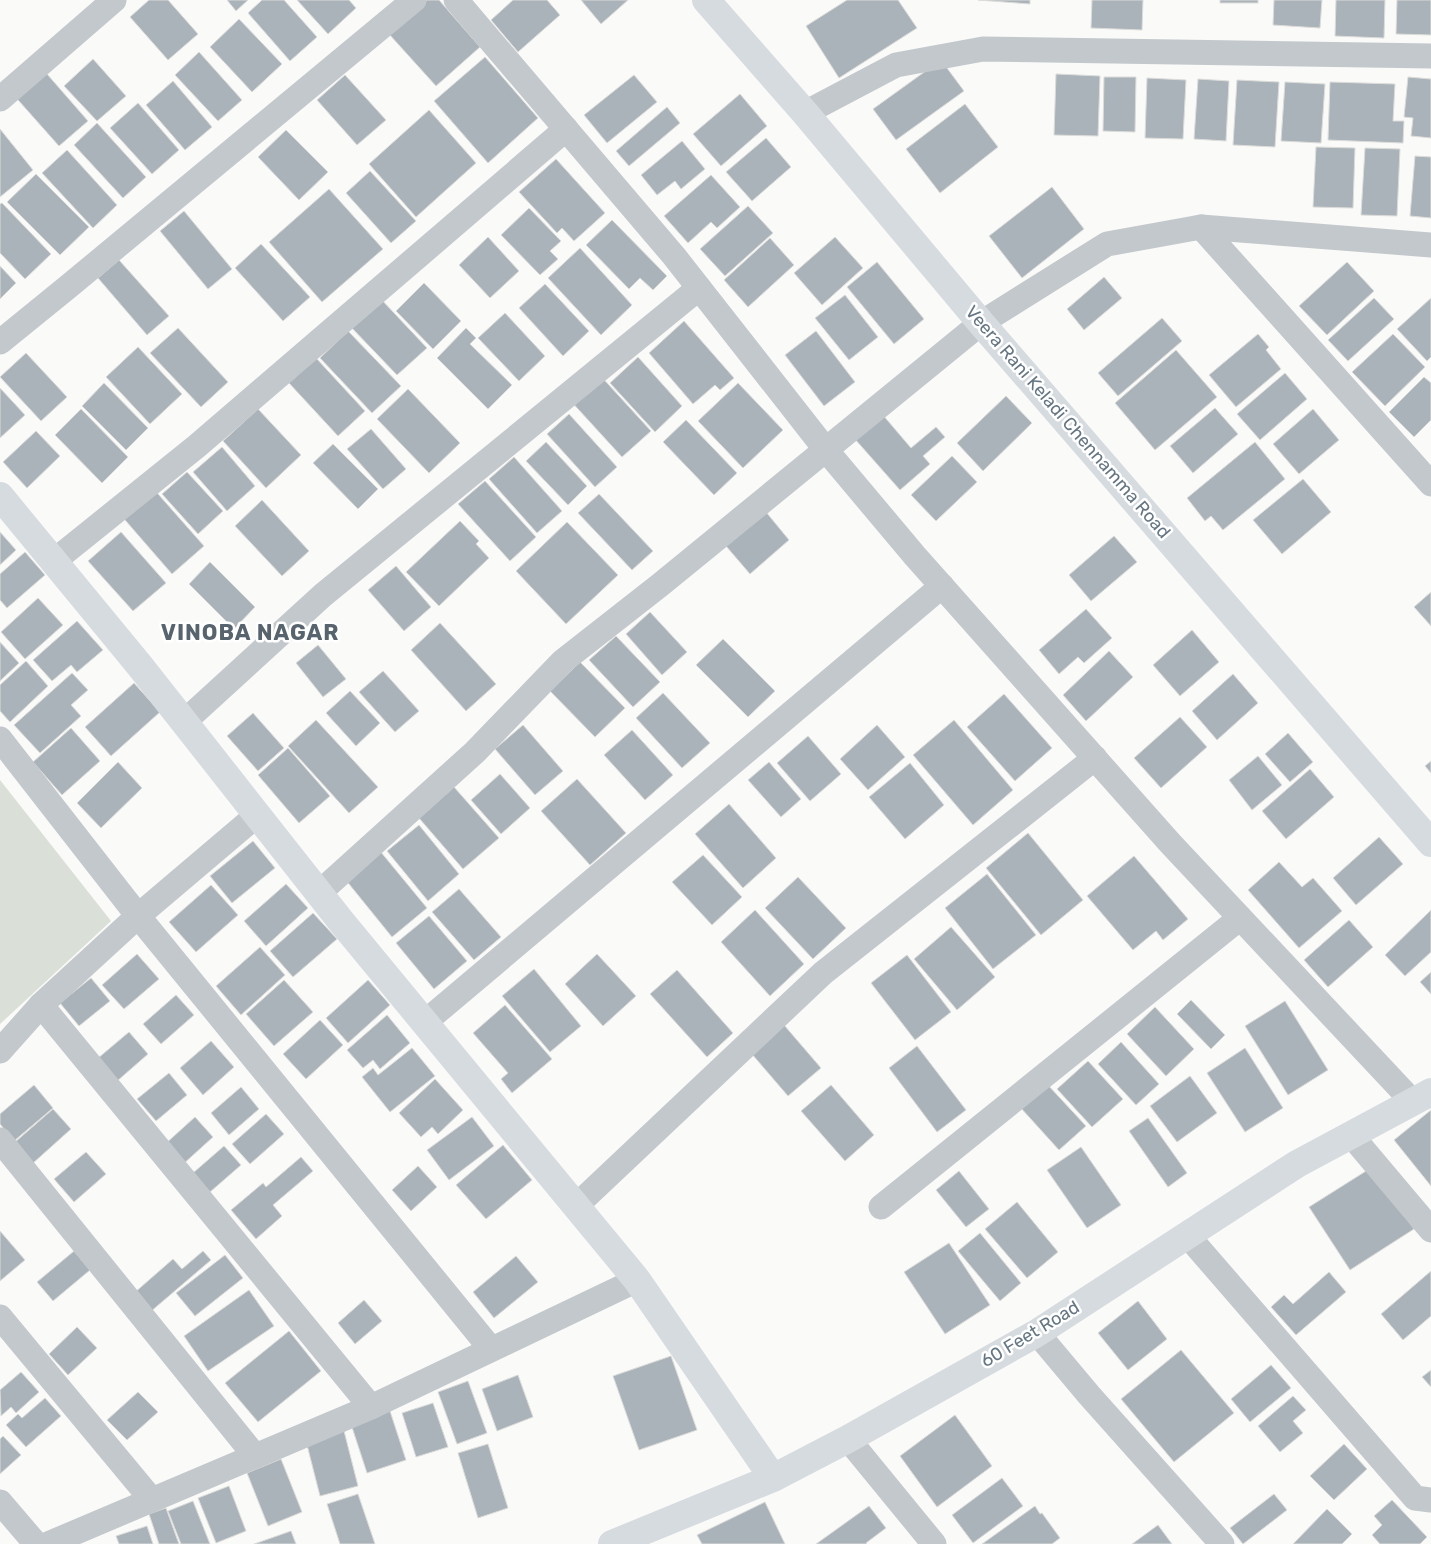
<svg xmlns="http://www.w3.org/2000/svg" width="1431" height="1544" viewBox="0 0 1431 1544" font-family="Rubik,sans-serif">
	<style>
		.green { fill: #dadfd7 }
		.building { fill: #aab3b9; stroke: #dcdcda }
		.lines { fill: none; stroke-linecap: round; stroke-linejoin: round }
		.street { stroke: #c3c8cc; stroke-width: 25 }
		.secondary { stroke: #d6dbdf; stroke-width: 28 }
		.labels { text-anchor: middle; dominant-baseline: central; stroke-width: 5; stroke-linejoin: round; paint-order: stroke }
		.street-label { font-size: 18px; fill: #657683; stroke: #fff }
		.district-label { font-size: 22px; font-weight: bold; letter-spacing: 1px; fill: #57646e; stroke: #fff }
	</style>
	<rect width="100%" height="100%" fill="#fafaf8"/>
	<polygon class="green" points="0,780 111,921 0,1024"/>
	<g class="building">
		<polygon points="149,0 168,0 198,34 168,60 130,17"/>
		<polygon points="227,0 248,0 236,11"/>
		<polygon points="262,0 284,0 317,37 290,61 248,13"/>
		<polygon points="297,0 349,0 356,8 328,34"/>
		<polygon points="427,0 439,0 480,47 436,86 389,34"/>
		<polygon points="513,0 547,0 560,15 518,52 491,20"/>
		<polygon points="581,0 628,0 601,24"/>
		<polygon points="847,0 898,0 917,28 839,78 806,26"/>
		<polygon points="978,0 1030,0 1030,4"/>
		<polygon points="1092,0 1143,0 1142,30 1091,28"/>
		<rect x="1220" y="0" width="38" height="3"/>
		<polygon points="1274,0 1322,0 1320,28 1273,25"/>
		<polygon points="1336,0 1385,0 1384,38 1335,36"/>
		<polygon points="1397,0 1431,0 1431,35 1396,34"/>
		<polygon points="239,19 282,64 252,92 210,47"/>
		<polygon points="199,52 242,100 218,121 175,75"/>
		<polygon points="485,57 538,118 488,163 434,101"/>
		<polygon points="93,59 126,96 97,121 64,86"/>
		<polygon points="941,60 964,91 896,140 873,109"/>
		<polygon points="40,66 88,121 59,146 11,92"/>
		<polygon points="1056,74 1100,76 1098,136 1054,135"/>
		<polygon points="345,75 386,120 357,145 317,100"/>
		<polygon points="634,75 657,102 607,143 584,115"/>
		<polygon points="1104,77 1136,77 1135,132 1103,131"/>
		<polygon points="1408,77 1431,79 1431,138 1411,136 1413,118 1404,117"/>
		<polygon points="1147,78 1186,80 1183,139 1145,138"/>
		<polygon points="1198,79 1229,81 1226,141 1194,139"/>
		<polygon points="1237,80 1279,82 1275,147 1233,145"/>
		<polygon points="173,81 212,127 185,150 146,105"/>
		<polygon points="1285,82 1325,84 1321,143 1281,141"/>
		<polygon points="1330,82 1395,84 1393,121 1404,121 1403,143 1328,140"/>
		<polygon points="740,94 767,126 721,166 693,134"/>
		<polygon points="138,103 179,150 152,174 110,128"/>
		<polygon points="965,104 998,147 940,193 906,149"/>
		<polygon points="667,107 680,123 629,166 616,151"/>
		<polygon points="429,110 476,163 416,217 369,164"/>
		<polygon points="97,123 146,177 123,198 74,145"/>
		<polygon points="0,129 33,170 0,197"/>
		<polygon points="286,130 328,172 299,200 258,157"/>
		<polygon points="766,138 791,167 752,201 726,172"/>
		<polygon points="682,141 705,169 681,189 675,181 657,195 641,175"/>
		<polygon points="1316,147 1355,148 1353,208 1313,207"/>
		<polygon points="1365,148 1400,149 1397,216 1361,215"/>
		<polygon points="67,150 117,205 93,228 42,173"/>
		<polygon points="1415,156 1431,157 1431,218 1410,216"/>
		<polygon points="556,159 605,213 574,241 562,228 557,233 519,192"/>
		<polygon points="370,171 416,221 391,243 346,193"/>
		<polygon points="36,174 89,227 60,255 7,202"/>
		<polygon points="711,175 740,207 717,228 711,222 688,243 664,216"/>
		<polygon points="1052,187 1084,229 1022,278 989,236"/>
		<polygon points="329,189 383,249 322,302 269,242"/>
		<polygon points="2,203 51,254 25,279 0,253 0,204"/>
		<polygon points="748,206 773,233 725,276 700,249"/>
		<polygon points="529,208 561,241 550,251 558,259 540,275 501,235"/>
		<polygon points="184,211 232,269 208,289 160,231"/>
		<polygon points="612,220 667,276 653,290 640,278 629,289 586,245"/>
		<polygon points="488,237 519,271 490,298 459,265"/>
		<polygon points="835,237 863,268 822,305 794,273"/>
		<polygon points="770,238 794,265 748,307 724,280"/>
		<polygon points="261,244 310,297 283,321 235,268"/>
		<polygon points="580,248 632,305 601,335 548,278"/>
		<polygon points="119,260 169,316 147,335 98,278"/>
		<polygon points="877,262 924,319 894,344 847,287"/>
		<polygon points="1347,262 1374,291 1327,335 1299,306"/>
		<polygon points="0,266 16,283 0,299"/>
		<polygon points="1104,277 1122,298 1084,330 1067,309"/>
		<polygon points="424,283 461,321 433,349 396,311"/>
		<polygon points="545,284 589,331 563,356 519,308"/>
		<polygon points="845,295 878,337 849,360 815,318"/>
		<polygon points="379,297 427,348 397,375 349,325"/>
		<polygon points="1374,298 1394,319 1348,361 1328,340"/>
		<polygon points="1431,298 1431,357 1427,361 1397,329"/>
		<polygon points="505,313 545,356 519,381 478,338"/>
		<polygon points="1162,318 1182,341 1118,396 1098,373"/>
		<polygon points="684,321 734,378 720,390 715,385 693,404 649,353"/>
		<polygon points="178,328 228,382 201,407 150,353"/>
		<polygon points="466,328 476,338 470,344 512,385 488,409 437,358"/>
		<polygon points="348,331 401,386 372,413 320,358"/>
		<polygon points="816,331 855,382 824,406 785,355"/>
		<polygon points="1258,334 1269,347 1266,350 1281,369 1236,407 1209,375"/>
		<polygon points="1393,334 1425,367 1385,406 1352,372"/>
		<polygon points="138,347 182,394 150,424 106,377"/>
		<polygon points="1176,350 1217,397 1155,450 1115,403"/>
		<polygon points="26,353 67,397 41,421 0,377"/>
		<polygon points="638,357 682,406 655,432 610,383"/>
		<polygon points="316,358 365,411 338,436 289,383"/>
		<polygon points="597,372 651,431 622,457 568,398"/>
		<polygon points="1285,373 1307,399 1260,440 1237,414"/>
		<polygon points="1424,377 1431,383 1431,420 1414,437 1389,412"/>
		<polygon points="104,383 148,428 126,450 82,406"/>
		<polygon points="738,383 783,430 743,468 698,421"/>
		<polygon points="0,388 25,415 0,438"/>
		<polygon points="408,389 460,443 429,473 377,419"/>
		<polygon points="1006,396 1032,423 983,471 957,443"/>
		<polygon points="1215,408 1238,434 1193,473 1170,446"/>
		<polygon points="81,409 128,457 102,483 55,435"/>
		<polygon points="258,409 301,455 266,488 223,441"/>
		<polygon points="1313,409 1339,440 1299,474 1273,444"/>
		<polygon points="569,414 617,467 595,487 547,434"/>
		<polygon points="882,414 911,448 936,427 945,437 923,456 930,464 900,490 854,438"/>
		<polygon points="686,420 737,473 714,495 663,442"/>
		<polygon points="371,429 406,469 383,489 347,449"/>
		<polygon points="36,431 60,456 27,488 3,462"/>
		<polygon points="546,442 587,486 568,505 526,461"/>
		<polygon points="1255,442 1285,479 1223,530 1211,516 1205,521 1187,498"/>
		<polygon points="333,444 378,489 358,509 313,463"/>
		<polygon points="222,447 255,486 227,511 193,472"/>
		<polygon points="952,456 977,482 936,521 911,495"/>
		<polygon points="514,457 562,511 537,533 489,479"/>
		<polygon points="187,472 223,511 198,534 162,494"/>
		<polygon points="1303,479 1331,512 1282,554 1253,520"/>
		<polygon points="485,481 536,537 510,561 458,504"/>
		<polygon points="151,486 204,546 172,574 119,513"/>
		<polygon points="599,494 653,551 632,570 578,513"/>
		<polygon points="262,500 309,551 282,576 235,526"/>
		<polygon points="766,512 789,540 750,574 726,546"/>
		<polygon points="460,521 479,541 476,544 489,558 439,606 406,572"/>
		<polygon points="567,522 618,575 566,624 516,571"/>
		<polygon points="0,532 16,550 0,565"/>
		<polygon points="121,532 166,583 133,611 88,561"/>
		<polygon points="1114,536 1137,562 1091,601 1069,575"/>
		<polygon points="25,552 45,575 7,608 0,600 0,574"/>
		<polygon points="210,562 255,607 234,629 189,584"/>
		<polygon points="396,566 431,607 404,631 368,590"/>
		<polygon points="1431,592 1431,626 1414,607"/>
		<polygon points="38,598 63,625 25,659 1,632"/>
		<polygon points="1086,609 1112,638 1084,663 1078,657 1059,674 1039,650"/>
		<polygon points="650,612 687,652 662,675 626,634"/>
		<polygon points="77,621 103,650 77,672 71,665 52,681 33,660"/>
		<polygon points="440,623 496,684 466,711 411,650"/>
		<polygon points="1192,630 1219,662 1180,696 1153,665"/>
		<polygon points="616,636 660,682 633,707 589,660"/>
		<polygon points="723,639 775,691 748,717 696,665"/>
		<polygon points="0,642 19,663 0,681"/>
		<polygon points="318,645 346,679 323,697 296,663"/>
		<polygon points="1109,651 1133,677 1086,721 1063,695"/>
		<polygon points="26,661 48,686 10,722 0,711 0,685"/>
		<polygon points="580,662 625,708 595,737 550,691"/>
		<polygon points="383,671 419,711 395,732 359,692"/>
		<polygon points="72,673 88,690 71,705 81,716 40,753 14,725"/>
		<polygon points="1233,674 1258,703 1217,740 1192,711"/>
		<polygon points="134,683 160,712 111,756 85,727"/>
		<polygon points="350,691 380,723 356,746 326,713"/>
		<polygon points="663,693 710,743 682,768 636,718"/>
		<polygon points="1004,694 1052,748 1015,781 967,727"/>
		<polygon points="253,713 284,748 258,771 227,736"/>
		<polygon points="1180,717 1207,747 1161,788 1134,758"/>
		<polygon points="316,720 378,787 349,813 288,746"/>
		<polygon points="954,720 1013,790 973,825 913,755"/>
		<polygon points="523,725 563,771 535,795 495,749"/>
		<polygon points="877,725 905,757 868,790 840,759"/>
		<polygon points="71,728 100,761 62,795 33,762"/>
		<polygon points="632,730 673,775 645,800 604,755"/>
		<polygon points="1288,733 1313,762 1290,782 1265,754"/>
		<polygon points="808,736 841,774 810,801 777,763"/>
		<polygon points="288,748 330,796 299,823 258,775"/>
		<polygon points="1258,756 1282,785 1252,810 1229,780"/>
		<polygon points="1431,761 1431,773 1425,766"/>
		<polygon points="118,762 142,788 101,828 77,803"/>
		<polygon points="769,762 801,799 781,817 748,780"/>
		<polygon points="910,763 944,805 905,839 869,797"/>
		<polygon points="1310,769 1334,797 1286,839 1262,811"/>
		<polygon points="500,774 530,808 501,834 471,800"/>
		<polygon points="577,779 626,833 590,865 541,811"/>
		<polygon points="454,787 499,838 463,869 419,818"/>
		<polygon points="729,804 776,858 743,888 695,834"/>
		<polygon points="419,825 459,874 428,901 387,851"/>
		<polygon points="1028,833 1083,900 1041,935 986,868"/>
		<polygon points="1379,837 1403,864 1356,905 1333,878"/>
		<polygon points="253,841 275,868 232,903 210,876"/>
		<polygon points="380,851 427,908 392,937 345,879"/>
		<polygon points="703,855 742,897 712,925 672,882"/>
		<polygon points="1134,856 1188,919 1163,940 1156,931 1133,950 1087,896"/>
		<polygon points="1279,862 1302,887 1313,878 1342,911 1299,948 1248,890"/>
		<polygon points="987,874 1036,935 993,969 945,908"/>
		<polygon points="798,877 846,928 813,959 765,908"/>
		<polygon points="286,884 308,908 266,946 244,921"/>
		<polygon points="211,885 238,915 196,952 169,922"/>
		<polygon points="459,889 501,937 474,960 432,912"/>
		<polygon points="755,910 804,964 770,996 721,942"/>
		<polygon points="1431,910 1431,952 1405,976 1385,955"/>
		<polygon points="313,913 337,939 293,977 270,951"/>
		<polygon points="429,916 467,961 434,989 396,943"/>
		<polygon points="1349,920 1373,947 1328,987 1304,960"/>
		<polygon points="951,927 995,977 957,1010 914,959"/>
		<polygon points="260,947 285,975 241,1015 216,986"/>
		<polygon points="137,954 159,979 124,1009 102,985"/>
		<polygon points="597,954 636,996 603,1026 565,984"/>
		<polygon points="907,955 951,1012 915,1040 871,983"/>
		<polygon points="534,969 581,1026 550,1052 502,996"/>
		<polygon points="677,970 733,1033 707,1057 650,994"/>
		<polygon points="1431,972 1431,994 1420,982"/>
		<polygon points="91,978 110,1001 79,1026 60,1003"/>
		<polygon points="284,980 313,1012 274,1046 246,1014"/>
		<polygon points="368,980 390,1005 348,1043 326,1018"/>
		<polygon points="176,995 194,1015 161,1044 143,1024"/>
		<polygon points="1191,1000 1225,1035 1211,1049 1177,1014"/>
		<polygon points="1285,1001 1328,1070 1288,1095 1245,1026"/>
		<polygon points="505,1005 552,1059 512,1093 501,1079 508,1073 473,1033"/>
		<polygon points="1155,1007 1194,1049 1166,1076 1127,1034"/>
		<polygon points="387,1015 410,1043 380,1069 373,1060 363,1068 347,1050"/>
		<polygon points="320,1020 343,1045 306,1079 283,1054"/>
		<polygon points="784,1025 821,1068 788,1096 751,1053"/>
		<polygon points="129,1032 148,1054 116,1082 97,1059"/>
		<polygon points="211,1041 234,1067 203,1095 180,1068"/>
		<polygon points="1121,1042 1159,1084 1136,1105 1098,1064"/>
		<polygon points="917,1046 966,1110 937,1132 889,1068"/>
		<polygon points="412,1048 435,1076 390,1112 362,1077 373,1068 378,1075"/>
		<polygon points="1245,1048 1283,1108 1245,1132 1207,1073"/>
		<polygon points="1088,1061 1123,1099 1092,1127 1057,1089"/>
		<polygon points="169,1073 187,1095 156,1121 137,1099"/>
		<polygon points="1190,1076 1217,1113 1177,1142 1150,1106"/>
		<polygon points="435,1079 463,1110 438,1134 432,1127 421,1137 399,1113"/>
		<polygon points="1046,1083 1086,1126 1059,1150 1020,1107"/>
		<polygon points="34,1085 53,1108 14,1141 0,1124 0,1114"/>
		<polygon points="831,1085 874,1135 845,1161 801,1111"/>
		<polygon points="241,1087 259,1109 229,1135 211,1113"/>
		<polygon points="53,1109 71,1129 32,1164 14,1143"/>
		<polygon points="1431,1110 1431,1186 1394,1140"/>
		<polygon points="266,1114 284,1134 250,1164 232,1144"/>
		<polygon points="195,1117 213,1137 181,1166 163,1146"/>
		<polygon points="472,1117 494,1146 449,1180 427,1150"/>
		<polygon points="1148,1118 1187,1173 1168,1187 1129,1131"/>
		<polygon points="503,1145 532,1180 486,1219 456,1185"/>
		<polygon points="224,1146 241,1165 210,1192 193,1173"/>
		<polygon points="1081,1147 1121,1205 1087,1228 1047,1170"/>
		<polygon points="86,1152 106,1174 74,1202 54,1179"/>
		<polygon points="301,1157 313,1171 273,1205 282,1216 256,1239 231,1210 263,1183 266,1187"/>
		<polygon points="418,1166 437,1187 411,1211 392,1190"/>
		<polygon points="1374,1166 1414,1229 1350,1270 1309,1207"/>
		<polygon points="959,1171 989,1209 966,1227 936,1190"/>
		<polygon points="1017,1202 1058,1252 1027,1278 985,1229"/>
		<polygon points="0,1231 25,1260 0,1281"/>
		<polygon points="980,1233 1021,1283 1000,1301 958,1251"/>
		<polygon points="949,1243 990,1305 945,1334 904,1272"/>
		<polygon points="74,1251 90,1270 53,1301 37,1282"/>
		<polygon points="203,1251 211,1260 149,1313 133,1294 173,1259 182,1269"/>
		<polygon points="225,1255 243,1278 195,1316 176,1293"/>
		<polygon points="516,1256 538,1282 494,1318 473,1292"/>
		<polygon points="1431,1271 1431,1316 1403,1340 1381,1314"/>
		<polygon points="1329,1272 1346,1292 1296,1335 1271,1307 1284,1295 1293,1304"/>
		<polygon points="249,1290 274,1326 208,1371 184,1336"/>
		<polygon points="364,1300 382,1321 355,1344 338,1323"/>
		<polygon points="1138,1301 1167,1339 1128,1370 1098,1333"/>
		<polygon points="77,1327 97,1348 68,1375 49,1354"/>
		<polygon points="289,1331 321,1371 258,1422 225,1383"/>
		<polygon points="1181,1350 1234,1413 1174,1462 1121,1399"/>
		<polygon points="671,1356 697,1430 639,1450 613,1376"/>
		<polygon points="1271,1365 1291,1388 1250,1422 1231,1399"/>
		<polygon points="1431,1370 1431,1387 1422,1377"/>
		<polygon points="21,1372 39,1392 16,1413 11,1407 1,1416 0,1390"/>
		<polygon points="518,1375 533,1417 497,1431 482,1389"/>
		<polygon points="468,1381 487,1433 457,1444 438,1392"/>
		<polygon points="138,1392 158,1412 127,1440 107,1420"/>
		<polygon points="1293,1396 1306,1410 1293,1421 1303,1433 1280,1452 1258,1426"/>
		<polygon points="45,1398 61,1416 26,1447 6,1425 18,1414 22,1418"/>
		<polygon points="433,1403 448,1447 416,1457 402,1413"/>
		<polygon points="388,1405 406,1460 367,1473 349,1418"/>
		<polygon points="955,1415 992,1466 937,1507 900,1456"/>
		<polygon points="343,1427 358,1486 320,1496 305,1437"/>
		<polygon points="3,1436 21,1455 0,1474 0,1439"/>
		<polygon points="488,1444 508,1508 478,1518 458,1453"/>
		<polygon points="1344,1444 1367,1469 1334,1500 1310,1476"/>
		<polygon points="281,1459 302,1512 268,1526 247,1473"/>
		<polygon points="1002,1478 1023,1506 973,1543 952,1515"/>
		<polygon points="229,1486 246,1531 216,1543 198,1498"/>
		<polygon points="358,1494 375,1544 340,1544 327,1504"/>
		<polygon points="1274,1494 1287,1510 1243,1544 1230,1528"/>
		<polygon points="1392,1500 1427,1537 1420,1544 1380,1544 1372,1535 1382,1525 1374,1516"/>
		<polygon points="193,1501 210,1544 181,1544 168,1511"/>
		<polygon points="765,1502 785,1544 702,1544 697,1535"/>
		<polygon points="869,1506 886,1528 866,1543 867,1544 816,1544"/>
		<polygon points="1035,1506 1040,1514 1042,1513 1060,1538 1052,1544 982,1544"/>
		<polygon points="166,1508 179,1544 159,1544 149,1514"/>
		<polygon points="1327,1509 1352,1534 1342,1544 1293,1544"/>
		<polygon points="1158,1525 1172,1544 1132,1544"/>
		<polygon points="147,1526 153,1544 119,1544 116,1536"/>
		<polygon points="291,1531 296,1544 254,1544"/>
	</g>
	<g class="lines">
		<g class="street">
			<polyline points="456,0 674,256 826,450 915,556 1170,843 1413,1102"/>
			<polyline points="0,99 114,0"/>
			<polyline points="805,113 896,65 983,49 1431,56"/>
			<polyline points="1201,227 1431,484"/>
			<polyline points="0,342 69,286 414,0"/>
			<polyline points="54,561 197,446 566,129"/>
			<polyline points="184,722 323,595 699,288"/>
			<polyline points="0,739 138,916 491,1349"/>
			<polyline points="319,893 475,752 563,661 660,585 981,323 1107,244 1201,227 1431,245"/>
			<polyline points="41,1005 371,1407"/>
			<polyline points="425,1022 942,586"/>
			<polyline points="0,1051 41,1005 138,916 257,815"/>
			<polyline points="1351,1135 1431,1230"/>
			<polyline points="0,1140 255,1456"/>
			<polyline points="576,1206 823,973 1095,758"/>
			<polyline points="881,1207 1240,918"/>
			<polyline points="1187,1235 1415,1498 1431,1500"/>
			<polyline points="0,1317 152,1500"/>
			<polyline points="1037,1333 1089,1395 1222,1544"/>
			<polyline points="848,1439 934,1544"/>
			<polyline points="0,1502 36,1544"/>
			<polyline points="48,1544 371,1407 637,1280"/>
		</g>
		<g class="secondary">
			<polyline points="706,0 805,113 981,323 1431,843"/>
			<polyline points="0,496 140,666 340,920 637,1280 773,1478"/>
			<polyline points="612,1544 773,1478 848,1439 1037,1333 1297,1164 1431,1092"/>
		</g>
	</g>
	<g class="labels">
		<g class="street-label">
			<text transform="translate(1068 422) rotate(49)">Veera Rani Keladi Chennamma Road</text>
			<text transform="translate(1030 1334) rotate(-31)">60 Feet Road</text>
		</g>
		<g class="district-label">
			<text x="250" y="632">VINOBA NAGAR</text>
		</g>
	</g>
</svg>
